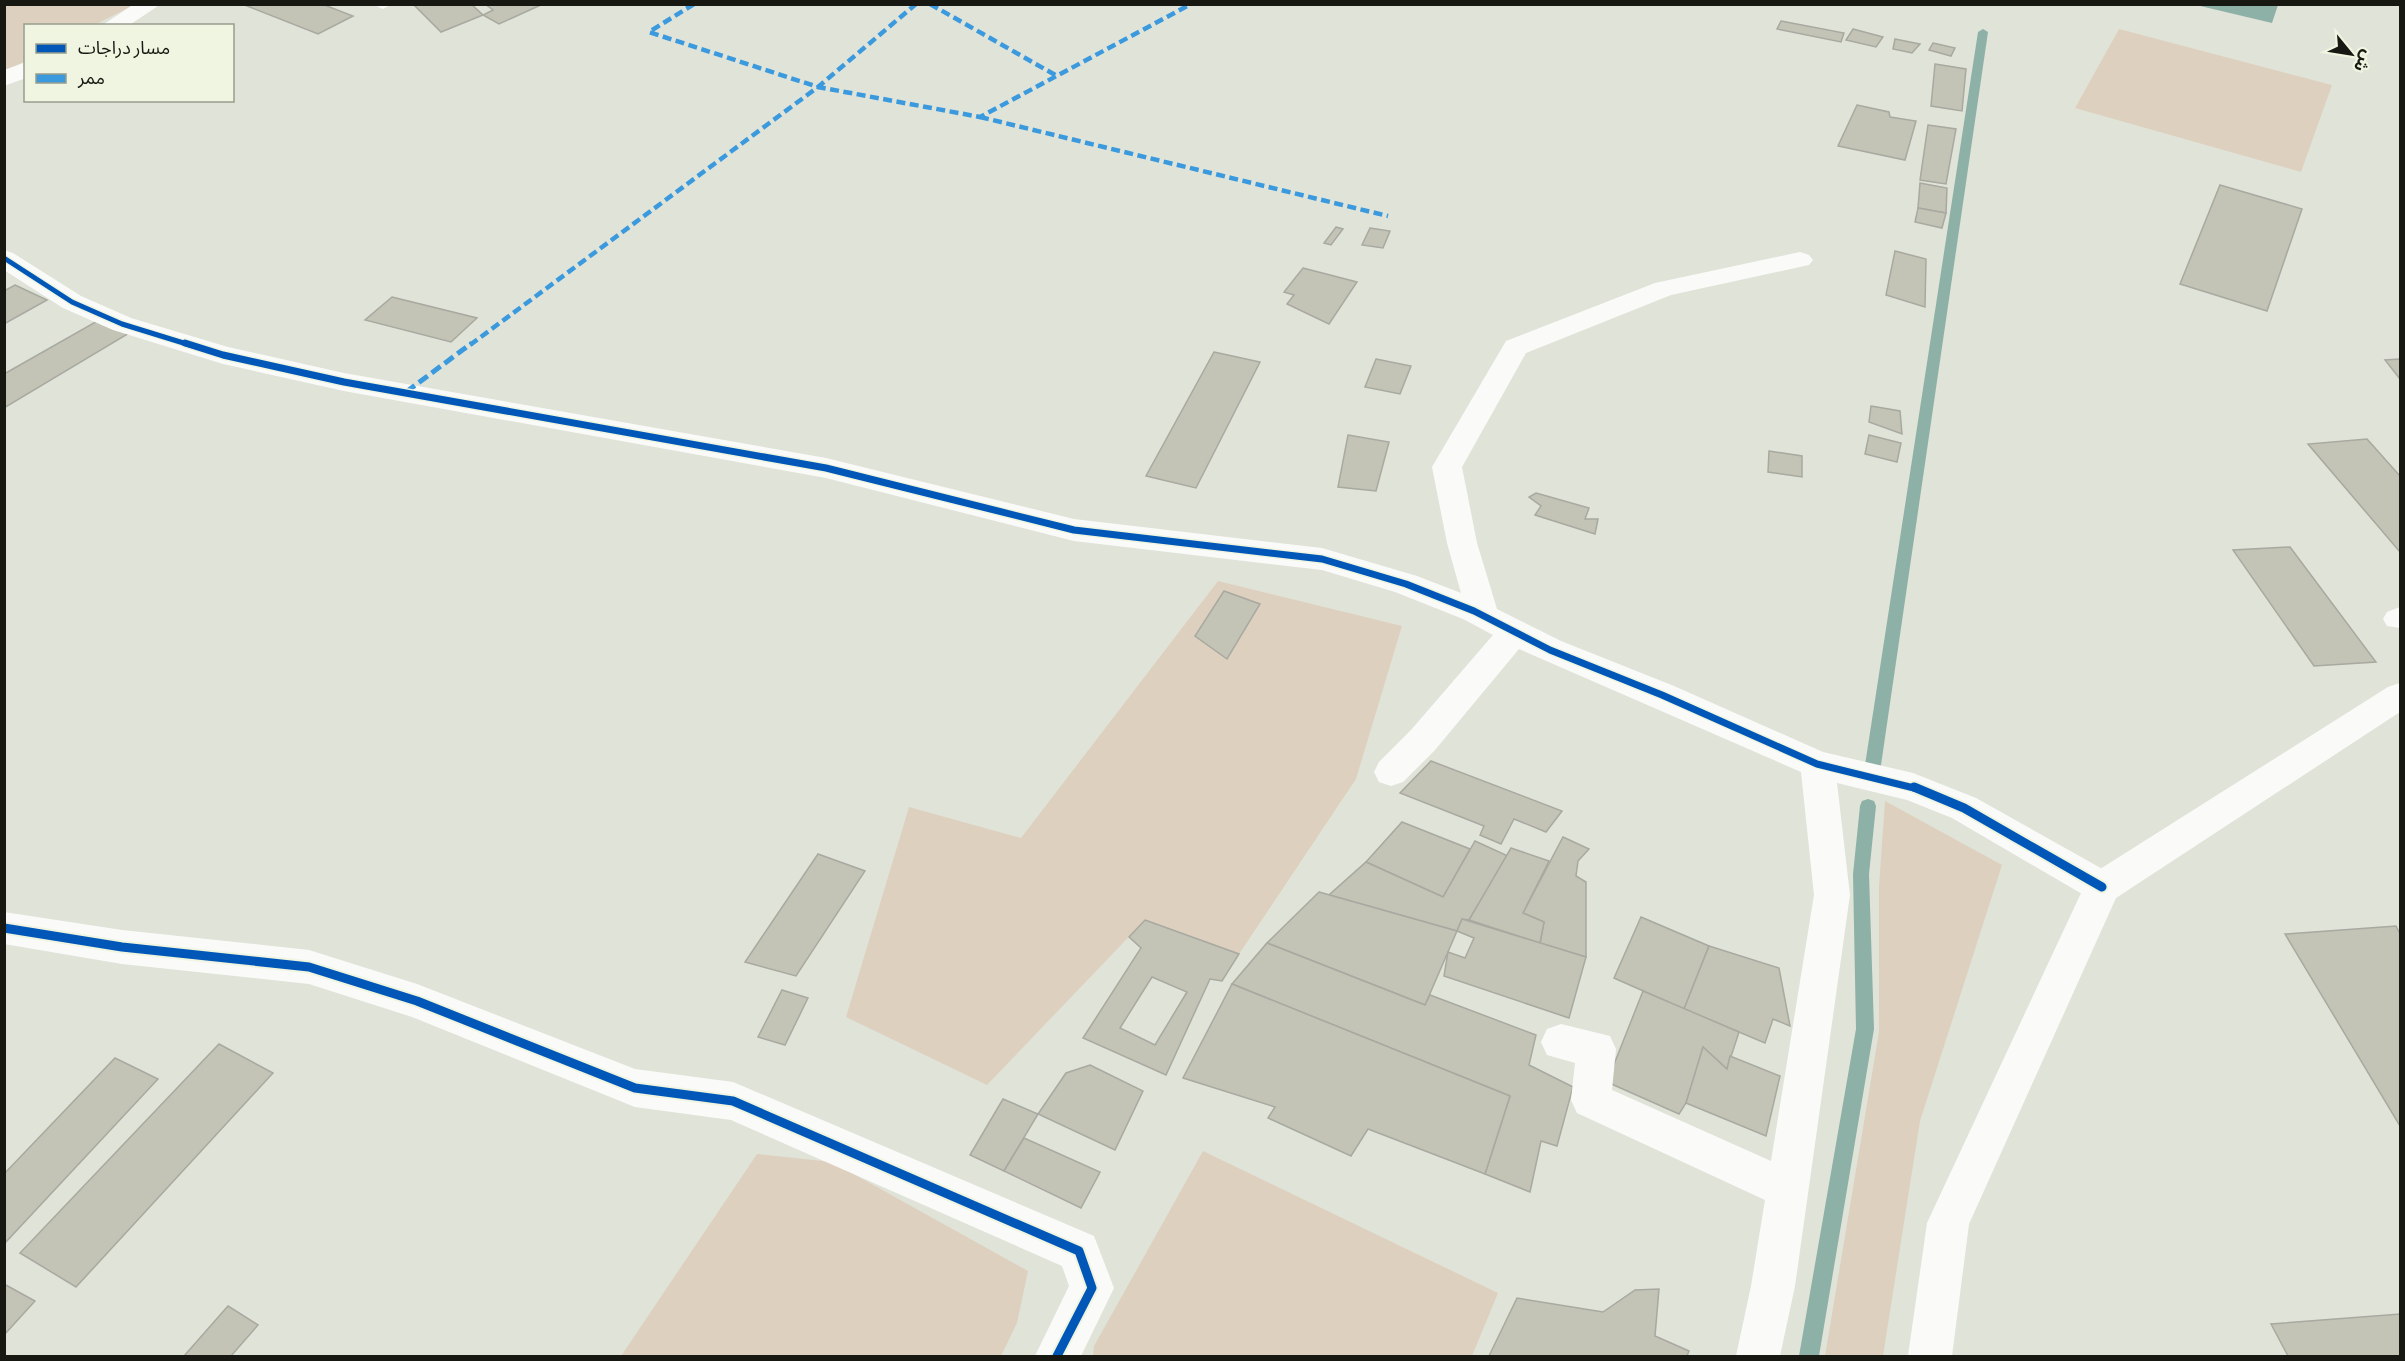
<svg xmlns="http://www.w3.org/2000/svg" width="2405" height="1361" viewBox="0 0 2405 1361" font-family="'Alegreya Sans','Noto Sans Arabic',sans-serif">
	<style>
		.green { fill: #ded0bf }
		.water { fill: #8eb1a7 }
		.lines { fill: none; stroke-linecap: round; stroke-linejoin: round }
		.stream { fill: #8eb1a7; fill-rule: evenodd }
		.building { fill: #c3c3b6; stroke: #a8a9a0; stroke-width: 1.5; fill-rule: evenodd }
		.lane { fill: #fafbf9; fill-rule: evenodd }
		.street { fill: #fafbf9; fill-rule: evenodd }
		.secondary { fill: #fafbf9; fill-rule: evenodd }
		.quiet-far1 { stroke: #3b9ade; stroke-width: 4.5; stroke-dasharray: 9 4.5; stroke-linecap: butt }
		.quiet { stroke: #3b9ade; stroke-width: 5; stroke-dasharray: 11 5; stroke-linecap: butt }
		.cycleway-far2-casing { stroke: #eff5e0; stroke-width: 8 }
		.cycleway-far1-casing { stroke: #eff5e0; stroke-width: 10 }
		.cycleway-casing { stroke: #eff5e0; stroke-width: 13 }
		.cycleway-far2 { stroke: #0057b8; stroke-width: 5 }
		.cycleway-far1 { stroke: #0057b8; stroke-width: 7 }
		.cycleway { stroke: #0057b8; stroke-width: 9 }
	</style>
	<rect width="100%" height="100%" fill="#e0e3d8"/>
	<g class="green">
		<polygon points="5,5 134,5 94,25 26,26 25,61 5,72"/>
		<polygon points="2119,29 2332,85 2301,172 2075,108"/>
		<polygon points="1218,581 1402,626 1356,779 1239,954 1145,920 987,1085 846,1017 909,807 1021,838"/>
		<polygon points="1885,801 2002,865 1920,1121 1883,1356 1825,1356 1879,1032 1879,886"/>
		<polygon points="1203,1151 1498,1293 1472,1356 1093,1356 1094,1346"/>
		<polygon points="757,1154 832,1162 1028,1271 1017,1323 1001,1356 621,1356"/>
	</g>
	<polygon class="water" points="2196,5 2278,5 2272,23"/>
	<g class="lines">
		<g class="stream">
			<polygon points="1983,29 1988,32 1881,765 1879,769 1867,769 1865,765 1978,32"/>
			<polygon points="1868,799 1874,801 1876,806 1869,874 1874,1029 1819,1356 1799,1356 1856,1029 1853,874 1860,806 1862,801"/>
		</g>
	</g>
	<g class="building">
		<polygon points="242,4 322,4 353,16 318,34"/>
		<polygon points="413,4 471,4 483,15 441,32"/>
		<polygon points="485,4 543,4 499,24 483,15 493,10"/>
		<polygon points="1781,21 1844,33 1841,42 1777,29"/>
		<polygon points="1853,29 1883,37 1876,47 1846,40"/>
		<polygon points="1895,39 1920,44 1912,53 1893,49"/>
		<polygon points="1933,43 1955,48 1951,56 1929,50"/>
		<polygon points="1935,64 1966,69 1962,111 1931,106"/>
		<polygon points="1857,105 1889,112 1890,117 1916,121 1905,160 1838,146"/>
		<polygon points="1928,125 1956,129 1946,184 1920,180"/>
		<polygon points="1920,183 1947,188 1946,213 1918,208"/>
		<polygon points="2220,185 2302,209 2267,311 2180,284"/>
		<polygon points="1918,208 1946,213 1942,228 1915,222"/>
		<polygon points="1336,227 1343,229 1331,245 1324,243"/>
		<polygon points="1370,228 1390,231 1383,248 1362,245"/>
		<polygon points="1895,251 1926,259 1925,307 1886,295"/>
		<polygon points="1303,268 1357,282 1329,324 1287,304 1294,295 1284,292"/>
		<polygon points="15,285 47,300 4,324 4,291"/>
		<polygon points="392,297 477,318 451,342 365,320"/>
		<polygon points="99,320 131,332 4,408 4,374"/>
		<polygon points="1214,352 1260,362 1196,488 1146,476"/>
		<polygon points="1376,359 1411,366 1400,394 1365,387"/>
		<polygon points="2400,359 2400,379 2385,360"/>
		<polygon points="1871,406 1900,411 1902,434 1869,422"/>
		<polygon points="1348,435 1389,442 1376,491 1338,487"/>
		<polygon points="1869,435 1901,443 1897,462 1865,454"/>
		<polygon points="2367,439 2400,476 2400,552 2308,444"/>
		<polygon points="1769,451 1802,456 1802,477 1768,472"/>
		<polygon points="1536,493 1589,508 1585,519 1598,519 1595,534 1535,515 1541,506 1529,497"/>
		<polygon points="2290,547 2376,662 2314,666 2233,550"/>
		<polygon points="1224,591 1260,604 1227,659 1195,636"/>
		<polygon points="1431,761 1562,811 1546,832 1514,819 1501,844 1480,835 1484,826 1400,793"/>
		<polygon points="1402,822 1470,849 1443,897 1366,862"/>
		<polygon points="1563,837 1589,849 1578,861 1576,876 1586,882 1586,957 1540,943 1544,922 1523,913"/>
		<polygon points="1475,841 1508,856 1469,920 1462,919 1457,931 1329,895 1366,862 1443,897"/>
		<polygon points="1511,848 1549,861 1523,913 1544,922 1540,943 1469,920"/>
		<polygon points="818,854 865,871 796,976 745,962"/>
		<polygon points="1319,892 1457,931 1425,1005 1267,943"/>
		<polygon points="1641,917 1709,946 1684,1009 1614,978"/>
		<polygon points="1462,919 1586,957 1569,1018 1444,976 1448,952 1465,958 1474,938 1457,931"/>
		<path d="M1145,920L1239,954L1222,981L1210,979L1166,1075L1083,1038L1141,948L1129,937ZM1152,977L1187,992L1155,1045L1120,1028Z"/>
		<polygon points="2396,926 2400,934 2400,1126 2285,934"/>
		<polygon points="1267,943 1425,1005 1430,995 1536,1035 1529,1065 1573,1087 1557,1146 1541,1141 1530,1192 1485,1174 1510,1096 1232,984"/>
		<polygon points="1709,946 1779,968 1790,1026 1773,1019 1765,1043 1684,1009"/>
		<polygon points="1232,984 1510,1096 1485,1174 1368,1129 1351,1156 1268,1118 1275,1107 1183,1078"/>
		<polygon points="782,990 808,998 785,1045 758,1037"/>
		<polygon points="1643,991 1739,1032 1727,1069 1703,1047 1686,1103 1679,1114 1607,1082"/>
		<polygon points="219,1044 273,1073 76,1287 20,1253"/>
		<polygon points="1703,1047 1727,1069 1730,1056 1780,1076 1766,1136 1686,1103"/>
		<polygon points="115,1058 158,1079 4,1244 4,1174"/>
		<polygon points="1090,1065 1143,1091 1115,1150 1038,1114 1066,1073"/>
		<polygon points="1003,1099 1038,1114 1004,1171 970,1155"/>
		<polygon points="1024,1138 1100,1172 1081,1208 1004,1171"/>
		<polygon points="4,1284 35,1301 4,1335"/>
		<polygon points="1659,1289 1655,1336 1689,1351 1687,1356 1489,1356 1517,1298 1603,1312 1635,1290"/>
		<polygon points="228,1306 258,1325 231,1356 184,1356"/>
		<polygon points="2400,1314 2400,1356 2288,1356 2271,1324"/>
	</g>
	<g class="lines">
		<g class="lane">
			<polygon points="372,4 392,4 383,9"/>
			<polygon points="2400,607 2400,628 2387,626 2383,619 2387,612"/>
		</g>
		<g class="street">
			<polygon points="134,4 161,4 128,26 101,26"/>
			<polygon points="26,62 26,78 4,86 4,70"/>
			<polygon points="4,250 13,253 81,296 131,318 228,347 344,373 826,458 1074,519 1322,548 1417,576 1461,593 1447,543 1432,467 1506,341 1655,283 1800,252 1809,255 1813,260 1809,265 1671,295 1526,353 1462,467 1477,543 1497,609 1561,641 1674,686 1823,752 1913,773 1976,798 2115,876 2120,887 2115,898 2102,903 2089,898 1952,818 1907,800 1837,783 1850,895 1795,1286 1780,1356 1736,1356 1751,1286 1765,1200 1577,1113 1571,1100 1575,1063 1547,1055 1541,1042 1547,1029 1561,1024 1610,1036 1616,1049 1612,1090 1771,1161 1814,895 1801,772 1519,649 1435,750 1403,782 1391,786 1379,782 1374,772 1379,762 1411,730 1493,635 1463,619 1395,592 1322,570 1074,541 826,478 344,391 223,364 113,330 63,308 4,270"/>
			<polygon points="4,912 122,930 309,950 417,984 635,1069 733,1082 1094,1236 1114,1288 1081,1356 1035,1356 1069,1286 1062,1266 731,1120 635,1107 412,1017 309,984 122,964 4,944"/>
		</g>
		<polygon class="secondary" points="2400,683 2400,712 2116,898 1969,1224 1952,1356 1908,1356 1927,1223 2089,876 2388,687"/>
		<g class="quiet-far1">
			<polyline points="694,4 649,32 818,87 916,4"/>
			<polyline points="930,4 1057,76"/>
			<polyline points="980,117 1388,216"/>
			<polyline points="470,345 818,87 980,117 1191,4"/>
		</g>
		<polyline class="quiet" points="406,392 472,343"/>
		<defs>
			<polyline id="cycleway-far2" points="4,258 72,302 122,324 190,345"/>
			<polyline id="cycleway-far1" points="185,343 223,355 344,382 826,468 1074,530 1322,559 1406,584 1474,611 1550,650 1662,695 1817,764 1918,789"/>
			<g id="cycleway">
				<polyline points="1914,787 1964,808 2102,887"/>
				<polyline points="4,928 122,947 309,967 417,1001 635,1088 733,1101 1079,1251 1092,1288 1057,1356"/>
			</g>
		</defs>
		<use href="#cycleway-far2" class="cycleway-far2-casing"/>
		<use href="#cycleway-far1" class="cycleway-far1-casing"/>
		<use href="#cycleway" class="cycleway-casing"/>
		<use href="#cycleway-far2" class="cycleway-far2"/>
		<use href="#cycleway-far1" class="cycleway-far1"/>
		<use href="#cycleway" class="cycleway"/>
	</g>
	<rect width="2405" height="1361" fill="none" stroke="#161811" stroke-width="12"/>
	<rect x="24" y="24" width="210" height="78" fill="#eff5e0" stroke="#989d8d" stroke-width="1.5"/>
	<rect x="36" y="44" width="30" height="9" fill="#0057b8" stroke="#989d8d" stroke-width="1.5"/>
	<text x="78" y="54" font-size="18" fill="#161811">مسار دراجات</text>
	<rect x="36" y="74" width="30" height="9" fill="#3b9ade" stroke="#989d8d" stroke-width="1.5"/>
	<text x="78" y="84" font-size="18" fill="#161811">ممر</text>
	<g transform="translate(2351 54) rotate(120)" stroke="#eff5e0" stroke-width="4.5" paint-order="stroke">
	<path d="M0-4.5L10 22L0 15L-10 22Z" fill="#161811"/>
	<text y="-9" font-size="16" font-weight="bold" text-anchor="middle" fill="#161811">ش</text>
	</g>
</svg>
